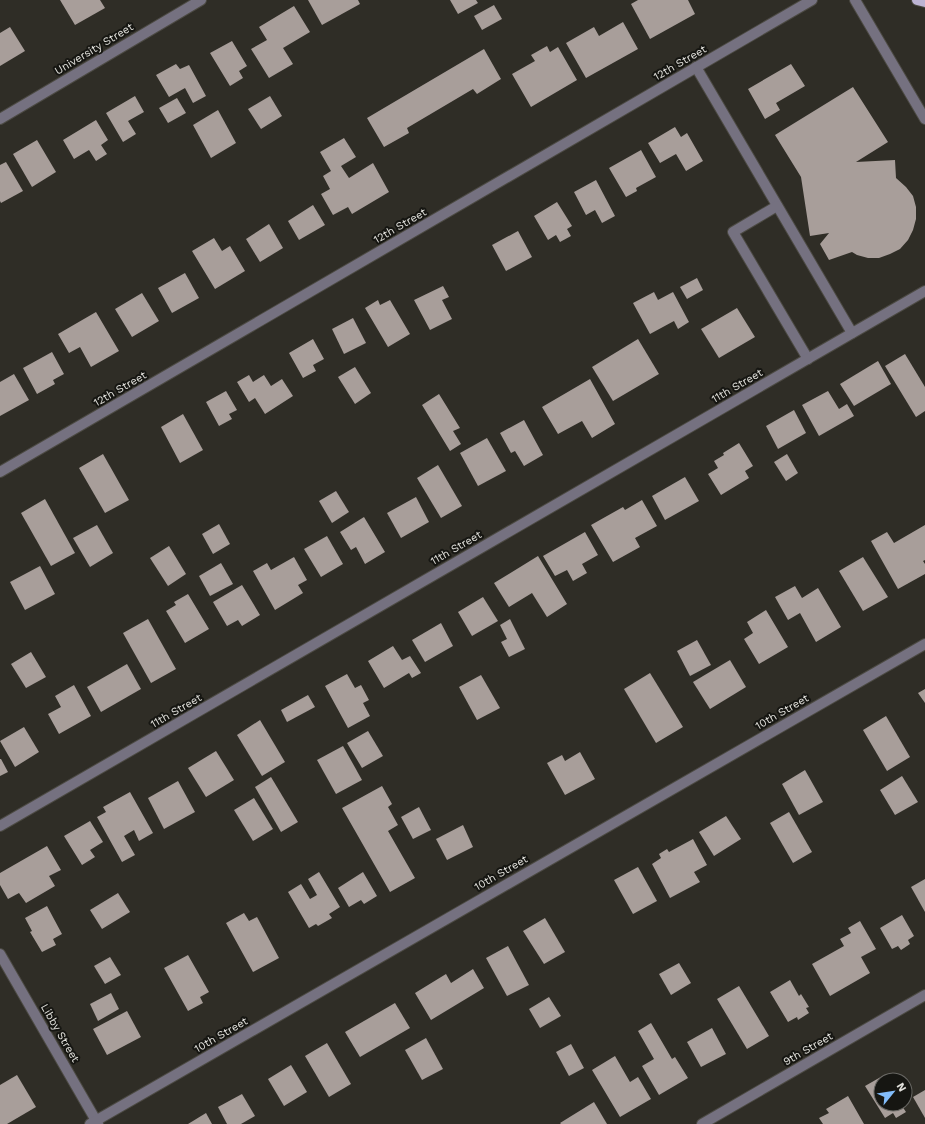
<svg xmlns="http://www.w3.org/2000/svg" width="925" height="1124" viewBox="0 0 925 1124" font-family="'Work Sans',sans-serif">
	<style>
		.building { fill: #a89e9a }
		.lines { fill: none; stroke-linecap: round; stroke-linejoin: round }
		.minor-casing { stroke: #4c4a43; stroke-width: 12 }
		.major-casing { stroke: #4c4a43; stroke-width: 12 }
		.minor { stroke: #757180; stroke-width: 10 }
		.major { stroke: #bdb4d3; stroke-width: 10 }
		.labels { text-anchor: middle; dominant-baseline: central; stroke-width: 4; stroke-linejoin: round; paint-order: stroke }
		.street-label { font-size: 11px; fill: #e2e1dc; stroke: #161612 }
	</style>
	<rect width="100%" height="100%" fill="#2f2d26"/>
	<g class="building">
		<polygon points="60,0 100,0 105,8 75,25"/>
		<polygon points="308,0 358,0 360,4 322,25"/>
		<polygon points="450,0 476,0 478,3 458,14"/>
		<polygon points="638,0 688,0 695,14 650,39 631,4"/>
		<polygon points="494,5 502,19 482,30 474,16"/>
		<polygon points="294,6 310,32 283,48 293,64 269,78 251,49 267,40 259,27"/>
		<polygon points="623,22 638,49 586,78 566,43 594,27 599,36"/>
		<polygon points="10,27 25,51 0,66 0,33"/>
		<polygon points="232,41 247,66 239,71 243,78 230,86 210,53"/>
		<polygon points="547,46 550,52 558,47 577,80 531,107 512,74 535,61 531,55"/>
		<polygon points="484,49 501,79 477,94 473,89 407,128 409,133 384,147 367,118"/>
		<polygon points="176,64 180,69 189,65 206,96 193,103 185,88 169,97 156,75"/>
		<polygon points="791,64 805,86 776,103 780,110 765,119 748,89"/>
		<polygon points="853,87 888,142 856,162 895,160 896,178 906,187 913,196 916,207 916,219 913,230 908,240 900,249 890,254 879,258 868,258 857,255 852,252 829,260 820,244 829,233 810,236 801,177 775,135"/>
		<polygon points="135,96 144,112 128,121 136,134 123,142 106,113"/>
		<polygon points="270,96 282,116 261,129 248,109"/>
		<polygon points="177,98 186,113 168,123 159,108"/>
		<polygon points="218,110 236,143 211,158 193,125"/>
		<polygon points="96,120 108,140 101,145 107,154 96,161 89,150 74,159 63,140"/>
		<polygon points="675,127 681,137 687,133 703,161 686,171 676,154 660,163 648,143"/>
		<polygon points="344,138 356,157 341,166 349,178 373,163 389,192 352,214 348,207 333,215 321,194 330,189 323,176 331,171 320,152"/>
		<polygon points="37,140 56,172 32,187 13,154"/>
		<polygon points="641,150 656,177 636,188 637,191 626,197 609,168"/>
		<polygon points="6,162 23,191 1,203 0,201 0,165"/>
		<polygon points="596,180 615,216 602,223 595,210 586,215 574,192"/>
		<polygon points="557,202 572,226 567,229 571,236 560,242 556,235 548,240 534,216"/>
		<polygon points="313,205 325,225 299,240 288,221"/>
		<polygon points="269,224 283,248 260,262 246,239"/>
		<polygon points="518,231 532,257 506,271 492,245"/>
		<polygon points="214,238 222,251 230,246 245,271 215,289 192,251"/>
		<polygon points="185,273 199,298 172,313 158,288"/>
		<polygon points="697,278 703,290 687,299 680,287"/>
		<polygon points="443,286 449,297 442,300 452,319 430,330 414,300"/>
		<polygon points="654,292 658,300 673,292 689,322 678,329 674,321 650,334 633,303"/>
		<polygon points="142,293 159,321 132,337 115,309"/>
		<polygon points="378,300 380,305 390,300 410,334 388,347 365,308"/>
		<polygon points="737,308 755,337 719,358 701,329"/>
		<polygon points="96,312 119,351 91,367 80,347 69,353 58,334"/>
		<polygon points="353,318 366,343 344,354 332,329"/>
		<polygon points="313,339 324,359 313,365 316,371 303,378 289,353"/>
		<polygon points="638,339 659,374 613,401 592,367"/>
		<polygon points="52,352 64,374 53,380 55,384 37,394 23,368"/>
		<polygon points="905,354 925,387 925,411 916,417 885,366"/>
		<polygon points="878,361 891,384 854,406 840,384"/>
		<polygon points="355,367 371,393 355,404 338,377"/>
		<polygon points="14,374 29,400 0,416 0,382"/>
		<polygon points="249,375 253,382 264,375 271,386 282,379 293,396 265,414 255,398 249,402 237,382"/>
		<polygon points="590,379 615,424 592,438 582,421 558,434 542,407"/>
		<polygon points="226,391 237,410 229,414 232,419 219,426 206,402"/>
		<polygon points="828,391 839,409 847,404 854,416 819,436 802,405"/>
		<polygon points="439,394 460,428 453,431 461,444 450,451 422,405"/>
		<polygon points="794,410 806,433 778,449 766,426"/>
		<polygon points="183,414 203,450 180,463 161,427"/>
		<polygon points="524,420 543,455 524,466 515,451 511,453 500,433"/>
		<polygon points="487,438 506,471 478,486 460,453"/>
		<polygon points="739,443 753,466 745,471 749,478 721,495 708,474 718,468 714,461 724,455 723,453"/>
		<polygon points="103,454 129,500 105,513 79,468"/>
		<polygon points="787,454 798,473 786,481 774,462"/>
		<polygon points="438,465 462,506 441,518 417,478"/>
		<polygon points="685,477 699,501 665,520 652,496"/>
		<polygon points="336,491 349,512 332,523 319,501"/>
		<polygon points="416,497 429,522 401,538 387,513"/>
		<polygon points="45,499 75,553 51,566 21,513"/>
		<polygon points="642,500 657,526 635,538 640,547 613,562 591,525 623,507 625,510"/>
		<polygon points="364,517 385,552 365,564 356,547 351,550 340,532"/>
		<polygon points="219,524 230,544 213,554 202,534"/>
		<polygon points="97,525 113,553 90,567 73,538"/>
		<polygon points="925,525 925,560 923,561 925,564 925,574 898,589 871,541 887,532 894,543"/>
		<polygon points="585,532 598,555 582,564 587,573 573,581 567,570 555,576 543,556"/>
		<polygon points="327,536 343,564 321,577 304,549"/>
		<polygon points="169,546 186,574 168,586 150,558"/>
		<polygon points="538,556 567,604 547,617 532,593 509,607 494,583"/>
		<polygon points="294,557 307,580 298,585 303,593 275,610 253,571 267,563 271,570"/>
		<polygon points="863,557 888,597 863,611 839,571"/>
		<polygon points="221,563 233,584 210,596 199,576"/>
		<polygon points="40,566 55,594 25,610 10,582"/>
		<polygon points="242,585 260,615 242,626 238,620 227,626 213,602"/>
		<polygon points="795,586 802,598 818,588 841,627 816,642 800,613 788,620 775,597"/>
		<polygon points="188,594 209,629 185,643 166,611 176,605 174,602"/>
		<polygon points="483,597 498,621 472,636 458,612"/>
		<polygon points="766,610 788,647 759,664 744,639 753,633 747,622"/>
		<polygon points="148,619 176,669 151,683 123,633"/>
		<polygon points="510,619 525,649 509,657 501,642 507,639 500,625"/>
		<polygon points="441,623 453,646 425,662 412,640"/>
		<polygon points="697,640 711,665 690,676 677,651"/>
		<polygon points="393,646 402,660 410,656 421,673 412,678 409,673 384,688 368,661"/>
		<polygon points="31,652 46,677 26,688 11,664"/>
		<polygon points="730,660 746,687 710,709 693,682"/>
		<polygon points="127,664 141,689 101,712 87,687"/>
		<polygon points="650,673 683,727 656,743 624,689"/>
		<polygon points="347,674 355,688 361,685 369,700 363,703 370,716 348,728 325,686"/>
		<polygon points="481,675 500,708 477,720 459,687"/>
		<polygon points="74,685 91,716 59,734 48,714 61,707 55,696"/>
		<polygon points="925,689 925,703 918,693"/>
		<polygon points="308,695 315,707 287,722 281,710"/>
		<polygon points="886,716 910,757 887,771 863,730"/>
		<polygon points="260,720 285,762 262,776 237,735"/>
		<polygon points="24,727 39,752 15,767 0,741"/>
		<polygon points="368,731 383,756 362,768 347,743"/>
		<polygon points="343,746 362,780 336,794 317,760"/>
		<polygon points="216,751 234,780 206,797 188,768"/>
		<polygon points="580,752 595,779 565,795 547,763 562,755 565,761"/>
		<polygon points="0,759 1,759 8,772 0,776"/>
		<polygon points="805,770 823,802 799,815 782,784"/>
		<polygon points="902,776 918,802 895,815 880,790"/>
		<polygon points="271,777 298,822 281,832 255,787"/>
		<polygon points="178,781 195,812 164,829 148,798"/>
		<polygon points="382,786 392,804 388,807 398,825 388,831 415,878 390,892 342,808"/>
		<polygon points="130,792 153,833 139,841 134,830 124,836 135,855 122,862 97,817 106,812 103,807"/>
		<polygon points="254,798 273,829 253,841 234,810"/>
		<polygon points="419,807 431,830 413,839 401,817"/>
		<polygon points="789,812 812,852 793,863 770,823"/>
		<polygon points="726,816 741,839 714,856 699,832"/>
		<polygon points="90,821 103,842 90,850 95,857 82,865 64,836"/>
		<polygon points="463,825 473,847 447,860 436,839"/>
		<polygon points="693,839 707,865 694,872 700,882 670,898 652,864 661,858 659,854 667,849 669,852"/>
		<polygon points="47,846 61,870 49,876 55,886 26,903 19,893 8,899 0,885 0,873"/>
		<polygon points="638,867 657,901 633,914 614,880"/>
		<polygon points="319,872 340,907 329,914 332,918 318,926 316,924 309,928 288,892 301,884 310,899 317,895 308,879"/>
		<polygon points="363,872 377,896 364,904 361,900 349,907 338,888"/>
		<polygon points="925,879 925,912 911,887"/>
		<polygon points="118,893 130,912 102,929 90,910"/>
		<polygon points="47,906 62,934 53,939 56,945 42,952 30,932 32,931 25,918"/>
		<polygon points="244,913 249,921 257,917 279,958 253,972 226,923"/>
		<polygon points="902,915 914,936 908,940 910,944 901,950 898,946 892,949 880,928"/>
		<polygon points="545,918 565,952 544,964 523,931"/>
		<polygon points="860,921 876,949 861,957 870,973 830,996 812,964 844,946 840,939 851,933 848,928"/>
		<polygon points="508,946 529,985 507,996 486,958"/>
		<polygon points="188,955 209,992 200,997 203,1003 188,1011 164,968"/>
		<polygon points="110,957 121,975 105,984 94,966"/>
		<polygon points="679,963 691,983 671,995 659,974"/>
		<polygon points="473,969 484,988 431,1020 415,993 446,974 451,983"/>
		<polygon points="790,980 799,996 801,994 809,1007 806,1008 809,1013 798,1020 797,1017 788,1022 770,992"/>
		<polygon points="739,986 769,1036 747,1049 717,999"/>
		<polygon points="111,993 119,1009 98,1021 90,1004"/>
		<polygon points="549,997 561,1016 540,1028 529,1009"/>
		<polygon points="395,1003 410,1028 360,1057 345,1032"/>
		<polygon points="127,1011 141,1037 107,1055 93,1029"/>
		<polygon points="651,1023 672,1059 675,1057 688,1078 659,1095 642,1066 654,1059 638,1031"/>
		<polygon points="712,1028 726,1054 701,1067 687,1042"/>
		<polygon points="426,1038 443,1069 422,1080 405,1050"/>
		<polygon points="327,1043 351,1084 329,1097 305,1056"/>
		<polygon points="571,1044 584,1068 569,1076 556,1052"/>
		<polygon points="615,1056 630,1082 638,1077 651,1099 620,1117 592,1070"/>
		<polygon points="291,1065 307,1092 284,1106 268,1079"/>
		<polygon points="886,1074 890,1080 881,1080 881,1104 904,1104 905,1105 902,1106 906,1112 896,1118 893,1113 885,1118 865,1086"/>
		<polygon points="17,1075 36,1107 7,1124 0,1124 0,1085"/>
		<polygon points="925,1090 925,1118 913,1097"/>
		<polygon points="242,1094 255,1116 241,1124 227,1124 218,1107"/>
		<polygon points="848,1096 864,1124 823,1124 819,1118 829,1113 826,1109"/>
		<polygon points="594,1102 607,1124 561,1124 560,1123"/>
		<polygon points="206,1113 212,1124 188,1124"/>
	</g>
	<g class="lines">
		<defs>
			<g id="minor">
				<polyline points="855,0 925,119"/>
				<polyline points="696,67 852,333"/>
				<polyline points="0,119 201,0"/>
				<polyline points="777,206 733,232 808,359"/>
				<polyline points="0,472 812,0"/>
				<polyline points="0,826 925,291"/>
				<polyline points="0,954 98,1124"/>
				<polyline points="90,1124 925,644"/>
				<polyline points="702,1124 925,995"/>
			</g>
			<polyline id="major" points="917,0 925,2"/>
		</defs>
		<use href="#minor" class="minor-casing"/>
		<use href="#major" class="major-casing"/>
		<use href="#minor" class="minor"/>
		<use href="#major" class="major"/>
	</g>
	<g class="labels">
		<g class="street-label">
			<text transform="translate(94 49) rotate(-31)">University Street</text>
			<text transform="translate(680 63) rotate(-30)">12th Street</text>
			<text transform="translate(400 226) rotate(-30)">12th Street</text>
			<text transform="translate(737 386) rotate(-30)">11th Street</text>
			<text transform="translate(120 389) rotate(-30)">12th Street</text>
			<text transform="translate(456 548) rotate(-30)">11th Street</text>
			<text transform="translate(176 711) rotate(-30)">11th Street</text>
			<text transform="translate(782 712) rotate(-30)">10th Street</text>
			<text transform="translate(501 873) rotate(-30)">10th Street</text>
			<text transform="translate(60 1033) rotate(60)">Libby Street</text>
			<text transform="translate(221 1035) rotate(-30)">10th Street</text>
			<text transform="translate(808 1049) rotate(-30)">9th Street</text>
		</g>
	</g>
	<g transform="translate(893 1092) rotate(60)"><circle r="19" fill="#161612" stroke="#686763"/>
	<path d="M0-3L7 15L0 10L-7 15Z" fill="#82bcfa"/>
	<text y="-6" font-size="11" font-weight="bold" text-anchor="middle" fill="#e2e1dc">N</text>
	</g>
</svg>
